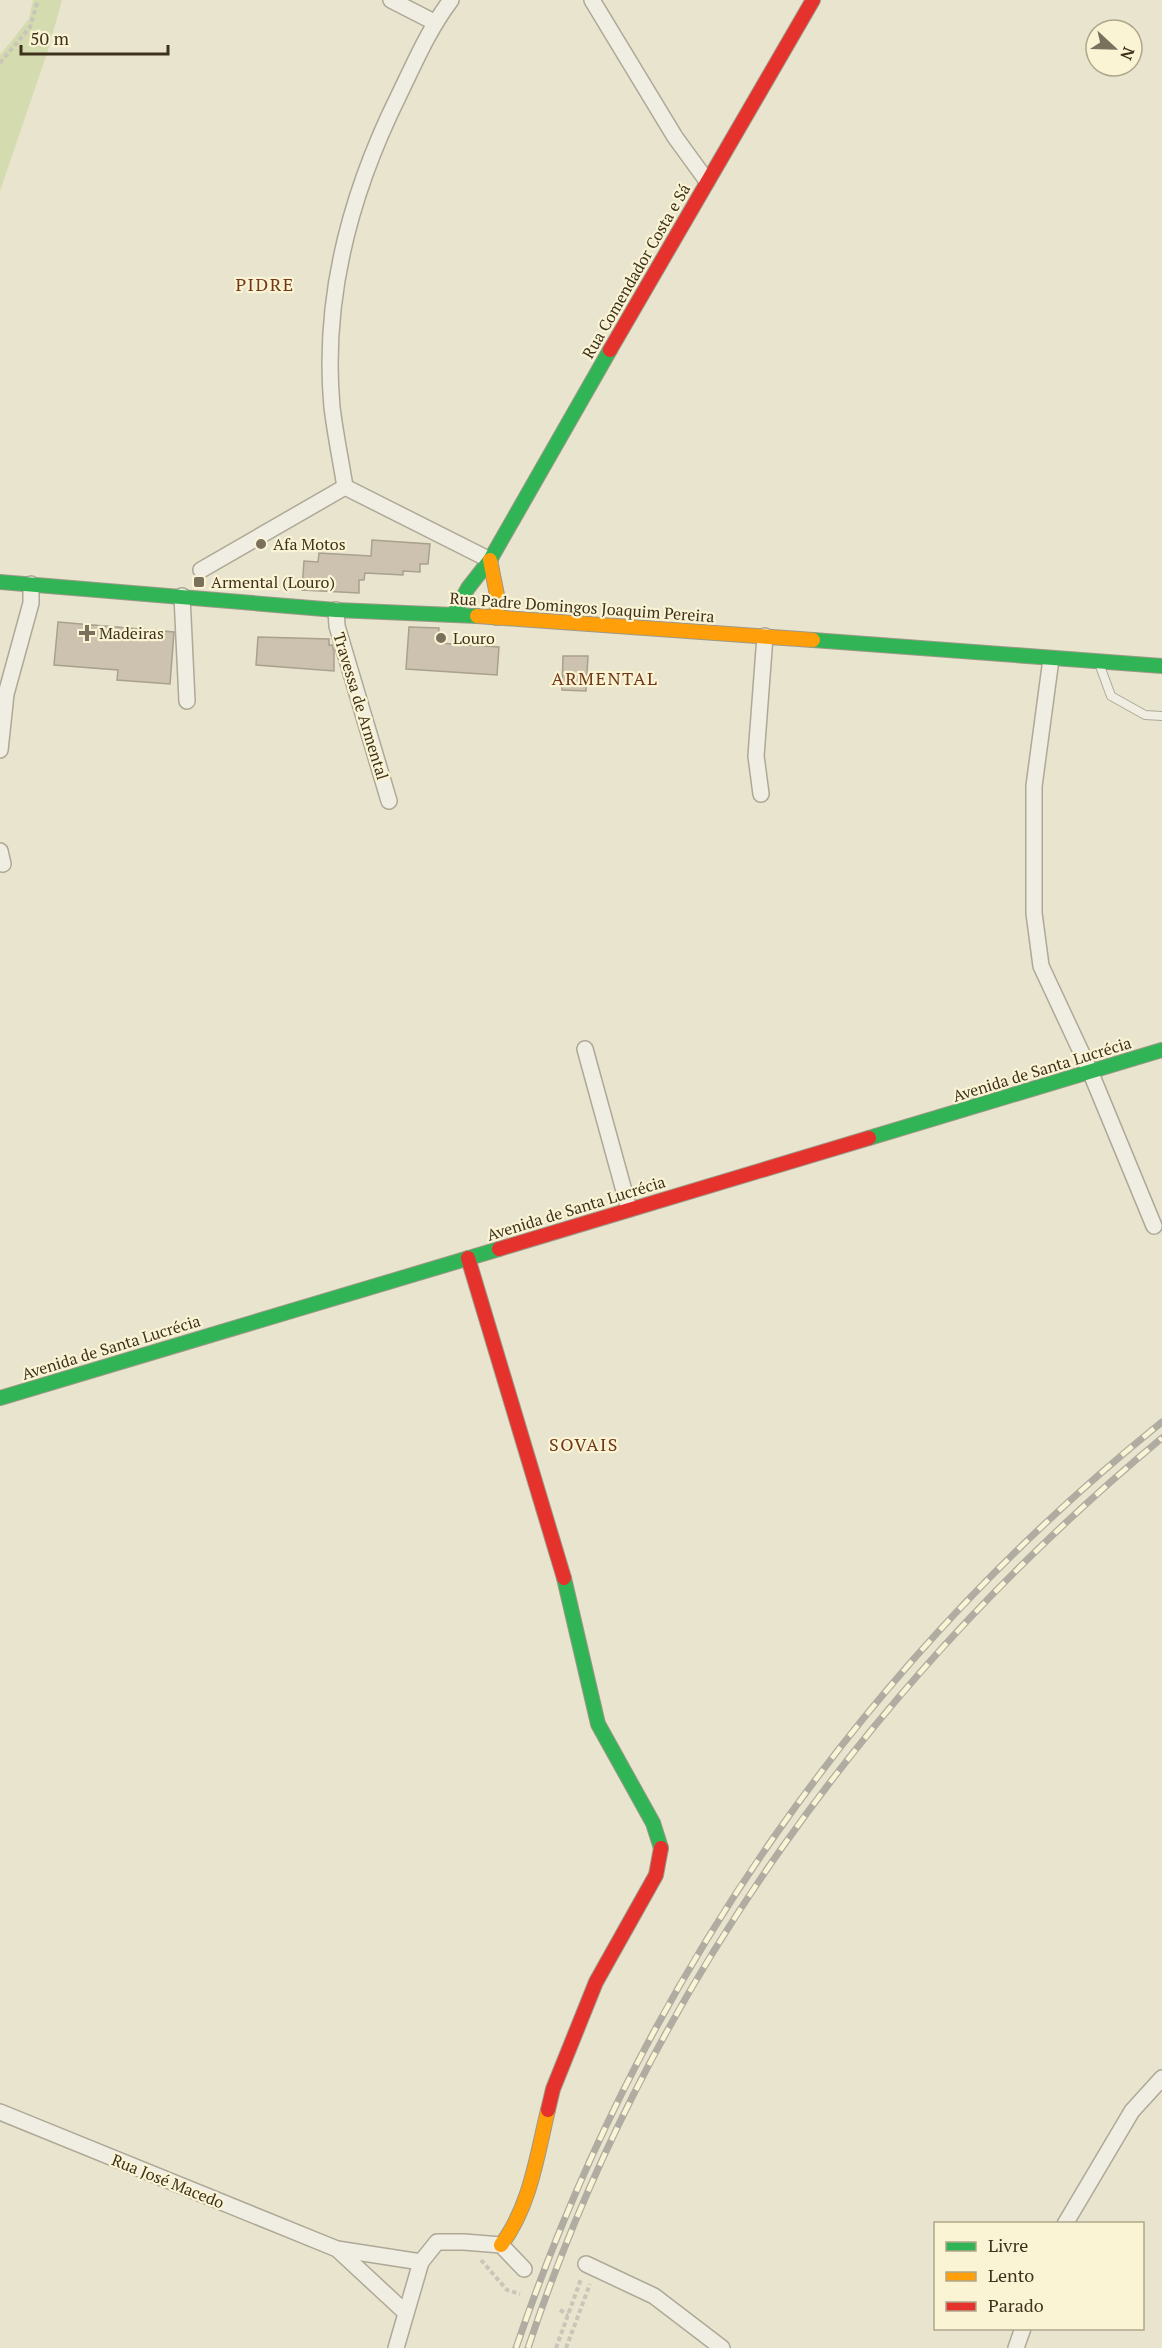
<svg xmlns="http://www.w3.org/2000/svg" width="1162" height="2348" viewBox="0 0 1162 2348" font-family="'PT Serif',serif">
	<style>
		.green { fill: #d4dbaf }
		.building { fill: #ccc2af; stroke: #a9a08d; stroke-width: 1.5 }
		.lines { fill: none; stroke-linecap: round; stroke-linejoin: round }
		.lane-casing { stroke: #aea997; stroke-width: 10 }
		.street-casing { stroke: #aea997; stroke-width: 18 }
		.fast-casing { stroke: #9d9887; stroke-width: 16 }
		.slow-casing { stroke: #9d9887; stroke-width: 16 }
		.jam-casing { stroke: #9d9887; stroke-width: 16 }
		.path { stroke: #c9c5b8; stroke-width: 4; stroke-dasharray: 4.5 3; stroke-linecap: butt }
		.lane { stroke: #f0ede2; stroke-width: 8 }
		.street { stroke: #f0ede2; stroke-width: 15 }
		.fast { stroke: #30b455; stroke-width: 14 }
		.slow { stroke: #ff9f0a; stroke-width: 14 }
		.jam { stroke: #e5322d; stroke-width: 14 }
		.rail-casing { stroke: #b0aca1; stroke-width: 7 }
		.rail { stroke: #faf4d5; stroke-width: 4.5; stroke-dasharray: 14; stroke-linecap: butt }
		.poi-dot { fill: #7a705b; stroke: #faf4d5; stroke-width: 2 }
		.labels { text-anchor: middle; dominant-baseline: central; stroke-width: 4.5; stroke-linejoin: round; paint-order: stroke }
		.street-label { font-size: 16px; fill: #3f321d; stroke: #faf4d5 }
		.poi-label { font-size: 16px; fill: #3f321d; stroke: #faf4d5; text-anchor: start }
		.neighbourhood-label { font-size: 18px; letter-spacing: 1.5px; fill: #713717; stroke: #faf4d5 }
	</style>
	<rect width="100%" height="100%" fill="#e8e4ce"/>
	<polygon class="green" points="33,0 62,0 48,50 0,191 0,55 29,19"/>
	<g class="building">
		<polygon points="372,540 430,544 428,564 420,564 420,572 403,571 403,575 365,573 364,580 359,580 359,593 302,590 304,561 318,562 319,553 371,556"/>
		<polygon points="58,622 174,632 170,684 117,680 118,670 54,665"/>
		<polygon points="409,627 439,628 438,643 499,647 497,675 406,669"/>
		<polygon points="258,637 329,639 329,645 332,645 334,651 334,671 256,665"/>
		<polygon points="563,656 588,656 586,691 562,690"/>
	</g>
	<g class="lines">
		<defs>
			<polyline id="lane" points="1100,666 1111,696 1145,715 1162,716"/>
			<g id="street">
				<polyline points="391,0 434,22"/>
				<polyline points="592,0 675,137 707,181"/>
				<path d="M345,487C341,461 335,433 332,407C322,298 351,192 399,95C415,62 429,29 451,0"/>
				<polyline points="345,487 490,560"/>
				<polyline points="201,570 345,487"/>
				<polyline points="182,596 187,701"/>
				<polyline points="336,610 337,626 389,801"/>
				<polyline points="1051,659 1034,786 1034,913 1041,966 1090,1071 1154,1226"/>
				<polyline points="0,750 6,694 31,603 31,584"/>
				<polyline points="761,794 756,756 765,636"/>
				<polyline points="0,851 3,864"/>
				<polyline points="585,1049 629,1209"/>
				<polyline points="0,2112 337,2249 421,2262"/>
				<polyline points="1065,2224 1132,2111 1162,2078"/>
				<polyline points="337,2249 406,2313"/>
				<polyline points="586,2264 654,2296 722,2348"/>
				<polyline points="396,2348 421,2262 437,2242 464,2242 501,2245 524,2269"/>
				<polyline points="1016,2348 1023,2328"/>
			</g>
			<g id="fast">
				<polyline points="0,582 336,610 477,616"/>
				<polyline points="454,614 468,588 490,560 610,350"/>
				<polyline points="813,640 1162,666"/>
				<polyline points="869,1138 1162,1050"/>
				<polyline points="0,1398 499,1249"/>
				<polyline points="564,1578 598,1724 653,1823 661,1848"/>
			</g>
			<g id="slow">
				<polyline points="490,560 497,595 497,618"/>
				<polyline points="477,616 813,640"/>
				<path d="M501,2245C530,2207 537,2156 548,2110"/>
			</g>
			<g id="jam">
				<polyline points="610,350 813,0"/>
				<polyline points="499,1249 869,1138"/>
				<polyline points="468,1258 564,1578"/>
				<polyline points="548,2110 553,2089 596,1982 656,1875 661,1848"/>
			</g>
		</defs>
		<use href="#lane" class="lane-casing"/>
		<use href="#street" class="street-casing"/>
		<use href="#fast" class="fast-casing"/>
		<use href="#slow" class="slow-casing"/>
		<use href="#jam" class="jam-casing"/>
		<g class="path">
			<polyline points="0,63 30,27 38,0"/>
			<polyline points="481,2260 507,2290 520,2294"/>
			<polyline points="560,2310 568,2315"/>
			<polyline points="556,2348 581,2279"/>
			<polyline points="566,2348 590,2284"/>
		</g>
		<use href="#lane" class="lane"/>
		<use href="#street" class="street"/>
		<use href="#fast" class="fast"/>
		<use href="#slow" class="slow"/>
		<use href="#jam" class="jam"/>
		<defs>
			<g id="rail">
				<path d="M516,2348C640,1983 861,1664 1162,1422"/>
				<path d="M528,2348C647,1990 873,1678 1162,1438"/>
			</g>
		</defs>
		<use href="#rail" class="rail-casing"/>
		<use href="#rail" class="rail"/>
	</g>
	<g class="poi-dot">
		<circle cx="261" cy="544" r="6"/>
		<rect x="193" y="576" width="12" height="12" rx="3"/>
		<path d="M84 624h6v6h6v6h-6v6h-6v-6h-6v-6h6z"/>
		<circle cx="441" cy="638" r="6"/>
	</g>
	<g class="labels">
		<g class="street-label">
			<text transform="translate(636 271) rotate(-60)">Rua Comendador Costa e Sá</text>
			<text transform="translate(582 607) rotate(4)">Rua Padre Domingos Joaquim Pereira</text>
			<text transform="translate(361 706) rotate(73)">Travessa de Armental</text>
			<text transform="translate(1042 1069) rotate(-17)">Avenida de Santa Lucrécia</text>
			<text transform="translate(576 1208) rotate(-17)">Avenida de Santa Lucrécia</text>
			<text transform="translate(111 1347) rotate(-17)">Avenida de Santa Lucrécia</text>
			<text transform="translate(168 2181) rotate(22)">Rua José Macedo</text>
		</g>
		<g class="poi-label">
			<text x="273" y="544">Afa Motos</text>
			<text x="211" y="582">Armental (Louro)</text>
			<text x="99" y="633">Madeiras</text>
			<text x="453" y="638">Louro</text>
		</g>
		<g class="neighbourhood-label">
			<text x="265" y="284">PIDRE</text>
			<text x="605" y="678">ARMENTAL</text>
			<text x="584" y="1444">SOVAIS</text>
		</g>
	</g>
	<rect x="934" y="2222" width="210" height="108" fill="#faf4d5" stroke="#afa68b" stroke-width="1.5"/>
	<rect x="946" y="2242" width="30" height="9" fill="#30b455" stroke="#afa68b" stroke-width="1.5"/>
	<text x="988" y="2252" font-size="18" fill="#3f321d">Livre</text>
	<rect x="946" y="2272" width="30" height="9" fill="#ff9f0a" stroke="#afa68b" stroke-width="1.5"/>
	<text x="988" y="2282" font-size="18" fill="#3f321d">Lento</text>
	<rect x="946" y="2302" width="30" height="9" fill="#e5322d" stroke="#afa68b" stroke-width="1.5"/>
	<text x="988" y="2312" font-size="18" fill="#3f321d">Parado</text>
	<g transform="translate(1114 48) rotate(112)"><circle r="28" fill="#faf4d5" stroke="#afa68b" stroke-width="1.5"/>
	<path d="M0-4.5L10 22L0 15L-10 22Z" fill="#7a705b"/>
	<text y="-9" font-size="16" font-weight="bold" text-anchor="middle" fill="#3f321d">N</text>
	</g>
	<path d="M21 45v9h147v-9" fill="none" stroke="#3f321d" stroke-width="3"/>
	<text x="30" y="45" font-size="18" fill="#3f321d" stroke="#faf4d5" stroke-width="4.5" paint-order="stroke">50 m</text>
</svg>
